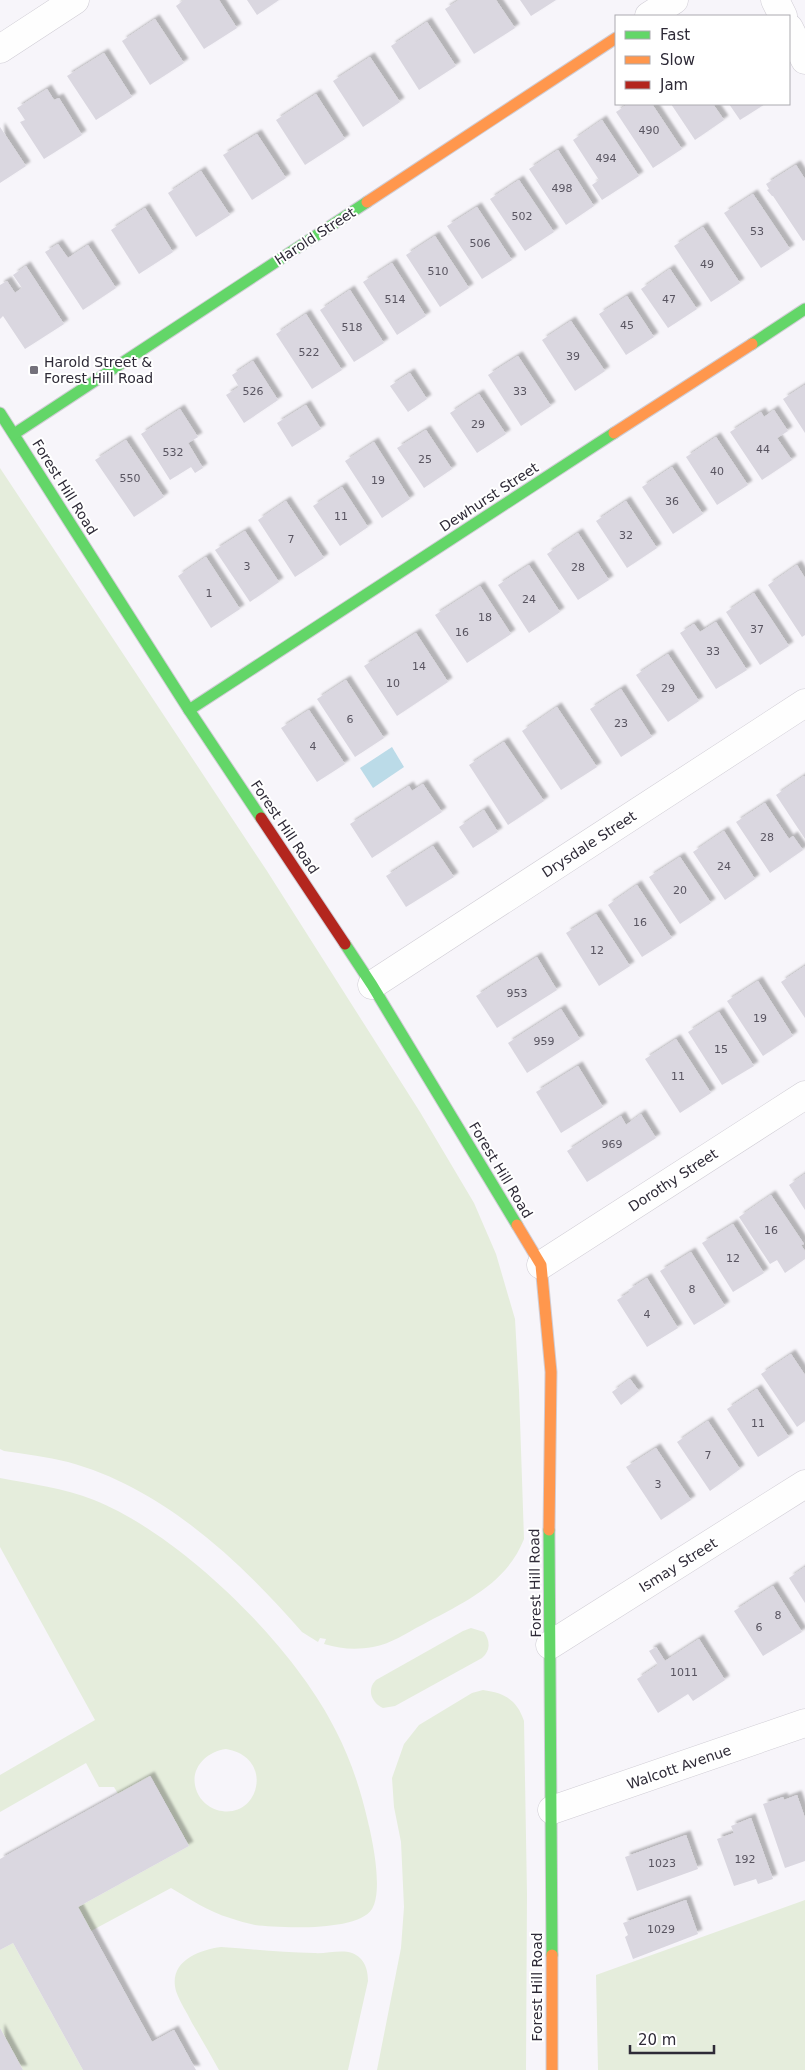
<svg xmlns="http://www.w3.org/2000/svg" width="805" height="2070" viewBox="0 0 805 2070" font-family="'DejaVu Sans',sans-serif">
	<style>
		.green { fill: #e5eddc; fill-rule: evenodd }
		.water { fill: #bbdbe8 }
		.building { fill: #dad7e0; filter: url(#shadow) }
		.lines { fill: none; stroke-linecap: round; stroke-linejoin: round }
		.street-casing { stroke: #d0cdd5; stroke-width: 29 }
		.fast-casing { stroke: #d0cdd5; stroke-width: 13 }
		.slow-casing { stroke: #d0cdd5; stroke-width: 13 }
		.jam-casing { stroke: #d0cdd5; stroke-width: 13 }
		.street { stroke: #fefefe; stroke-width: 28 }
		.fast { stroke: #63d668; stroke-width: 11 }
		.slow { stroke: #ff974d; stroke-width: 11 }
		.jam { stroke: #b3261e; stroke-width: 11 }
		.poi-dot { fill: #74717b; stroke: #fff; stroke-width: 2 }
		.labels { text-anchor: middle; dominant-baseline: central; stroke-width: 4; stroke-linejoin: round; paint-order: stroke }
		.number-label { font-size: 11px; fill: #595561 }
		.street-label { font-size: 14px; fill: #2e2a37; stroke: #fff }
		.poi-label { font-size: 14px; fill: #2e2a37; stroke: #fff; text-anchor: start }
	</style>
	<defs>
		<filter id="shadow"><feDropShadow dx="4.5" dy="-4.5" stdDeviation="1" flood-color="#0004"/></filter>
	</defs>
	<rect width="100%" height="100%" fill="#f7f5fa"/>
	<g class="green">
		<path d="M0,468L267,871L420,1112L474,1203L496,1254L515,1319L519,1390L524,1539C506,1585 462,1603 422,1625C406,1633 391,1644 373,1647C356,1650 341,1649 324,1644L326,1639L320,1638L318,1642L302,1632C239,1560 163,1488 68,1462C47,1457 25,1454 4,1451L0,1449Z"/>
		<path d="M0,1478C32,1484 63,1488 94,1500C182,1535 295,1647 336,1731C351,1760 361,1791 368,1822C373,1842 383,1891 372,1909C358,1932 279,1928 255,1925C247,1923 238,1921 230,1918C209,1912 190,1899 171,1888L91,1931L78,1907L189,1846L151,1776L118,1794L114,1787H99L86,1763L0,1812V1775L95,1720L0,1547ZM226,1749C276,1757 259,1822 217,1810C208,1807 201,1801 197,1792C188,1770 205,1752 226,1749Z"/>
		<path d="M471,1628L484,1632C490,1641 491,1650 482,1658L395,1706L383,1708C372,1703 366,1690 376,1680L463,1631Z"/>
		<path d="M483,1690C505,1693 517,1700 524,1721L527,1894L526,2070H377L401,1948L404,1907L401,1842L394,1807L392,1778L404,1744L419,1725L472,1693Z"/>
		<polygon points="805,1900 805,2070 598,2070 596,1975"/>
		<polygon points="13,1943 83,2070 23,2070 0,2028 0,1950"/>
		<path d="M221,1947C252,1949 283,1953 314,1953C326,1954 341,1949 352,1953C365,1958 368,1970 368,1981L348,2070H219C210,2054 201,2038 192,2023C187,2012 180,2003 176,1991C168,1962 198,1950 221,1947Z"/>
	</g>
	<polygon class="water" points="392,747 404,767 373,788 360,768"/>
	<g class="building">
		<polygon points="184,0 219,0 237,28 204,49 176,6"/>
		<polygon points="247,0 279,0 257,15"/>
		<polygon points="459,0 496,0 515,28 474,54 445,9"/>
		<polygon points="520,0 556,0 531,16"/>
		<polygon points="155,19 184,63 150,85 122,41"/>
		<polygon points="427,22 456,66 419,90 391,46"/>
		<polygon points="104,53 132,97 96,120 67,76"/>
		<polygon points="370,57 400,102 363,127 333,81"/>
		<polygon points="47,89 54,100 59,98 82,135 44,159 20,122 25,120 17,108"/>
		<polygon points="316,94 345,139 305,165 276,120"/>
		<polygon points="628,104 652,104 682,149 653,168 616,112"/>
		<polygon points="671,104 713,104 724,120 695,140"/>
		<polygon points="729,104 765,104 740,120"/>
		<polygon points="602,120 639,176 602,200 592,185 599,180 573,140"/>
		<polygon points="0,127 26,166 0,183"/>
		<polygon points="257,134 286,178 252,200 223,155"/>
		<polygon points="558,150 594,206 566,225 529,169"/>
		<polygon points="796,165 805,179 805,240 803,241 773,196 772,196 767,190 769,189 766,184"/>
		<polygon points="201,171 230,215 196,237 168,193"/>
		<polygon points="519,180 554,232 525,251 490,199"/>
		<polygon points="753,194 790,249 761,268 724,213"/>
		<polygon points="477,207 512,260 482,279 447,226"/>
		<polygon points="145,208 173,252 139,274 111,230"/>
		<polygon points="703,227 740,283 711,302 674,246"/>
		<polygon points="435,236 469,288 440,307 406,255"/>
		<polygon points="58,244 68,258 88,245 116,288 83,310 45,252"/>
		<polygon points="392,263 426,316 397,335 363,282"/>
		<polygon points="26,266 64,324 25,349 3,316 0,319 0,285 7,281 15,293 22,288 13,275"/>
		<polygon points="670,269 697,309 668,328 641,289"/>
		<polygon points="350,290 384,343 354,362 320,310"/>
		<polygon points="627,296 654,337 626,355 599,314"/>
		<polygon points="306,314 342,370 312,389 276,334"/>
		<polygon points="571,321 605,371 575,391 542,340"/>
		<polygon points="518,356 551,406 521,426 488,375"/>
		<polygon points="253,361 278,400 244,423 226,395 239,387 232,375"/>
		<polygon points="410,373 427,399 408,412 390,386"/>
		<polygon points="805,385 805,433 783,399"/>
		<polygon points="479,394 506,434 477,453 450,413"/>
		<polygon points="306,405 321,429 292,447 277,423"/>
		<polygon points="180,409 198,437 188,443 203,468 195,473 191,467 170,480 141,434"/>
		<polygon points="774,410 788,431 777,438 792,460 762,480 730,432 761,412 764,417"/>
		<polygon points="426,430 452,469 424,488 397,448"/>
		<polygon points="716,437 748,485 717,505 686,457"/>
		<polygon points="126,440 164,497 134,517 95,460"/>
		<polygon points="374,442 410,499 382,518 345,461"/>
		<polygon points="672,467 703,514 673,534 642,487"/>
		<polygon points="342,487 368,527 340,546 313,506"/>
		<polygon points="286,501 324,558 295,577 258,520"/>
		<polygon points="626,501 657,548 627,568 596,521"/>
		<polygon points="245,531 279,582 250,602 215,550"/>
		<polygon points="578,533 609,580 578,600 547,554"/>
		<polygon points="206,557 240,609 211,628 178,576"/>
		<polygon points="529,565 560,612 529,633 498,585"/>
		<polygon points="797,565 805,578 805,635 802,637 768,585"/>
		<polygon points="480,586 511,634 467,663 435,615"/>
		<polygon points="754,593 789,646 760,665 726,612"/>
		<polygon points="716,622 747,670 716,689 680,633 694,624 700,632"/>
		<polygon points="416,633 448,682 397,716 364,666"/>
		<polygon points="668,654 699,701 668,722 636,675"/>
		<polygon points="346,680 384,738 355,757 317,699"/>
		<polygon points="621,689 652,737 621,757 590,709"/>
		<polygon points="557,707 597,767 561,790 522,731"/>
		<polygon points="309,710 345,764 317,782 281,728"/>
		<polygon points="504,742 544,801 508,825 469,765"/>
		<polygon points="804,776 805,777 805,839 776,795"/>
		<polygon points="423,784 442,812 372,858 350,824 409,786 412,791"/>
		<polygon points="765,803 789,839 793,836 803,850 770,873 736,822"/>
		<polygon points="484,810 498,832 473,848 459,827"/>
		<polygon points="724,831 755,879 725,900 693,852"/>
		<polygon points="433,846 454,877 406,907 386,876"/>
		<polygon points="680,857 711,903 680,924 649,877"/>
		<polygon points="637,885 672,938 642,957 608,905"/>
		<polygon points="596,914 630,966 599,986 566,933"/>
		<polygon points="537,957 557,990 497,1028 476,996"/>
		<polygon points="805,966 805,1018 781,982"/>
		<polygon points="758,981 793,1036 763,1056 727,1001"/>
		<polygon points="561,1009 580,1039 527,1073 508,1043"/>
		<polygon points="719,1012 754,1066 722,1085 688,1032"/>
		<polygon points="676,1039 711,1093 680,1113 645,1059"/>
		<polygon points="578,1066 603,1107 561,1133 536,1092"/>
		<polygon points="641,1114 656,1138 587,1182 567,1151 621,1116 626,1125"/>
		<polygon points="805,1174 805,1210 789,1185"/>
		<polygon points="771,1195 804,1244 801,1245 805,1251 805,1259 785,1273 777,1260 770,1264 739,1217"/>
		<polygon points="733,1224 764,1273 733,1292 702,1243"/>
		<polygon points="691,1252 725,1306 694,1325 660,1271"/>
		<polygon points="647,1278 678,1328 647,1347 617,1300 630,1292 628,1290"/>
		<polygon points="791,1354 805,1375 805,1421 797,1427 761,1374"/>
		<polygon points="630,1379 639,1391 621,1405 612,1392"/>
		<polygon points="757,1389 789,1437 758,1457 727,1409"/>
		<polygon points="708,1421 740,1469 710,1491 677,1442"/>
		<polygon points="656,1448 691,1500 661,1520 626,1467"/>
		<polygon points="805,1567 805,1603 789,1578"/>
		<polygon points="773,1586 802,1632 763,1656 734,1611"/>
		<polygon points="699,1639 725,1680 693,1701 688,1694 658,1713 637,1679 658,1665 649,1651 656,1647 665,1661"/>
		<polygon points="150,1776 189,1846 78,1907 152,2042 174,2030 196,2070 83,2070 13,1943 0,1950 0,1859"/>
		<polygon points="797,1795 805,1818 805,1861 785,1868 763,1804 783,1797 784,1800"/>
		<polygon points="751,1818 773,1879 758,1884 756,1879 734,1886 717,1839 734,1833 731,1826"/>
		<polygon points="686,1835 698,1869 637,1891 625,1857"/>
		<polygon points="686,1900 698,1934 633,1959 625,1937 628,1935 623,1923"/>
		<polygon points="0,2028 23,2070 0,2070"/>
	</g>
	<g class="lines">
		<defs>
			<g id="street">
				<polyline points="775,0 783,16"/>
				<polyline points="649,16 674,0"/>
				<polyline points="789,28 805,60"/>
				<polyline points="0,49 75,0"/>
				<polyline points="372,985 805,703"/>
				<polyline points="541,1265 805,1095"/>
				<polyline points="550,1645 805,1484"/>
				<polyline points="552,1810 805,1723"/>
			</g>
			<g id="fast">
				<polyline points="752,344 805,309"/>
				<polyline points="0,413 189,710 261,818"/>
				<polyline points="14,434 367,202"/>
				<polyline points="189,710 614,433"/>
				<polyline points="345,944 372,985 517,1225"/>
				<polyline points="549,1530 552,1955"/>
			</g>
			<g id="slow">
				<polyline points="367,202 616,38"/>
				<polyline points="614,433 752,344"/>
				<polyline points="517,1225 541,1265 551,1372 549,1530"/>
				<polyline points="552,1955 552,2070"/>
			</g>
			<polyline id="jam" points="261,818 345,944"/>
		</defs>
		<use href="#street" class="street-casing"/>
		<use href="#fast" class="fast-casing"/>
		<use href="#slow" class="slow-casing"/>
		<use href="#jam" class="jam-casing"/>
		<use href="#street" class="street"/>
		<use href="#fast" class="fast"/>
		<use href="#slow" class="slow"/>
		<use href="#jam" class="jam"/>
	</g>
	<rect class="poi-dot" x="29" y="365" width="10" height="10" rx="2.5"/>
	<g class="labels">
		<g class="number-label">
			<text x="649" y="130">490</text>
			<text x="606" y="158">494</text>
			<text x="562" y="188">498</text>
			<text x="522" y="216">502</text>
			<text x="757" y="231">53</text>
			<text x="480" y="243">506</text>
			<text x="707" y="264">49</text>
			<text x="438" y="271">510</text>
			<text x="395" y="299">514</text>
			<text x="669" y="299">47</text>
			<text x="627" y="325">45</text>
			<text x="352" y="327">518</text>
			<text x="309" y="352">522</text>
			<text x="573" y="356">39</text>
			<text x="253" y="391">526</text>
			<text x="520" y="391">33</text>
			<text x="478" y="424">29</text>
			<text x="763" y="449">44</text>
			<text x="173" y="452">532</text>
			<text x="425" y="459">25</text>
			<text x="717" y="471">40</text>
			<text x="130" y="478">550</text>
			<text x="378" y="480">19</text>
			<text x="672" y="501">36</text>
			<text x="341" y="516">11</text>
			<text x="626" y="535">32</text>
			<text x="291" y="539">7</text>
			<text x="247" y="566">3</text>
			<text x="578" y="567">28</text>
			<text x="209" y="593">1</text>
			<text x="529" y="599">24</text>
			<text x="485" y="617">18</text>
			<text x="757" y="629">37</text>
			<text x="462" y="632">16</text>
			<text x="713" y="651">33</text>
			<text x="419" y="666">14</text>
			<text x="393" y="683">10</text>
			<text x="668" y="688">29</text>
			<text x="350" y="719">6</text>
			<text x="621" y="723">23</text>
			<text x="313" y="746">4</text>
			<text x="767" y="837">28</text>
			<text x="724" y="866">24</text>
			<text x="680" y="890">20</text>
			<text x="640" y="922">16</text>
			<text x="597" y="950">12</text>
			<text x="517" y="993">953</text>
			<text x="760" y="1018">19</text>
			<text x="544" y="1041">959</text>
			<text x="721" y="1049">15</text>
			<text x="678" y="1076">11</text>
			<text x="612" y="1144">969</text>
			<text x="771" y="1230">16</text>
			<text x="733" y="1258">12</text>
			<text x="692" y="1289">8</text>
			<text x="647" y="1314">4</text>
			<text x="758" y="1423">11</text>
			<text x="708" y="1455">7</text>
			<text x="658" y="1484">3</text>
			<text x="778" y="1615">8</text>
			<text x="759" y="1627">6</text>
			<text x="684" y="1672">1011</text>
			<text x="745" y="1859">192</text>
			<text x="662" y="1863">1023</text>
			<text x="661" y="1929">1029</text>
		</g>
		<g class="street-label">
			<text transform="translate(315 236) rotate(-33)">Harold Street</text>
			<text transform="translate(65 487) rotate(58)">Forest Hill Road</text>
			<text transform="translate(489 497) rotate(-33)">Dewhurst Street</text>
			<text transform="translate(285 827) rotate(56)">Forest Hill Road</text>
			<text transform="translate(589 844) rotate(-33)">Drysdale Street</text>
			<text transform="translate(501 1170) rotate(59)">Forest Hill Road</text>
			<text transform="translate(673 1180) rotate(-33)">Dorothy Street</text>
			<text transform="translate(678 1565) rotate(-32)">Ismay Street</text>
			<text transform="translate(535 1583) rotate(-91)">Forest Hill Road</text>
			<text transform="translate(679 1767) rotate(-19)">Walcott Avenue</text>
			<text transform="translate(537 1987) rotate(-90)">Forest Hill Road</text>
		</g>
		<g class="poi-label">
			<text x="44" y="362">Harold Street &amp;<tspan x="44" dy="16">Forest Hill Road</tspan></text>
		</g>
	</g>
	<rect x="615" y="15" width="175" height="90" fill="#ffffff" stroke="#abaaaf"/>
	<rect x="625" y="31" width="25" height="8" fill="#63d668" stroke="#abaaaf"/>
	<text x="660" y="40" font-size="15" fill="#2e2a37">Fast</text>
	<rect x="625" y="56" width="25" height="8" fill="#ff974d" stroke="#abaaaf"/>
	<text x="660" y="65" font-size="15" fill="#2e2a37">Slow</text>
	<rect x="625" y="81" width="25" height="8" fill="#b3261e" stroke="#abaaaf"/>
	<text x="660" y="90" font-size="15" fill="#2e2a37">Jam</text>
	<path d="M630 2045v8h84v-8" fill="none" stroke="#2e2a37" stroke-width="2.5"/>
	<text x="638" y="2045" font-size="15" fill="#2e2a37" stroke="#ffffff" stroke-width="4" paint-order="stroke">20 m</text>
</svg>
